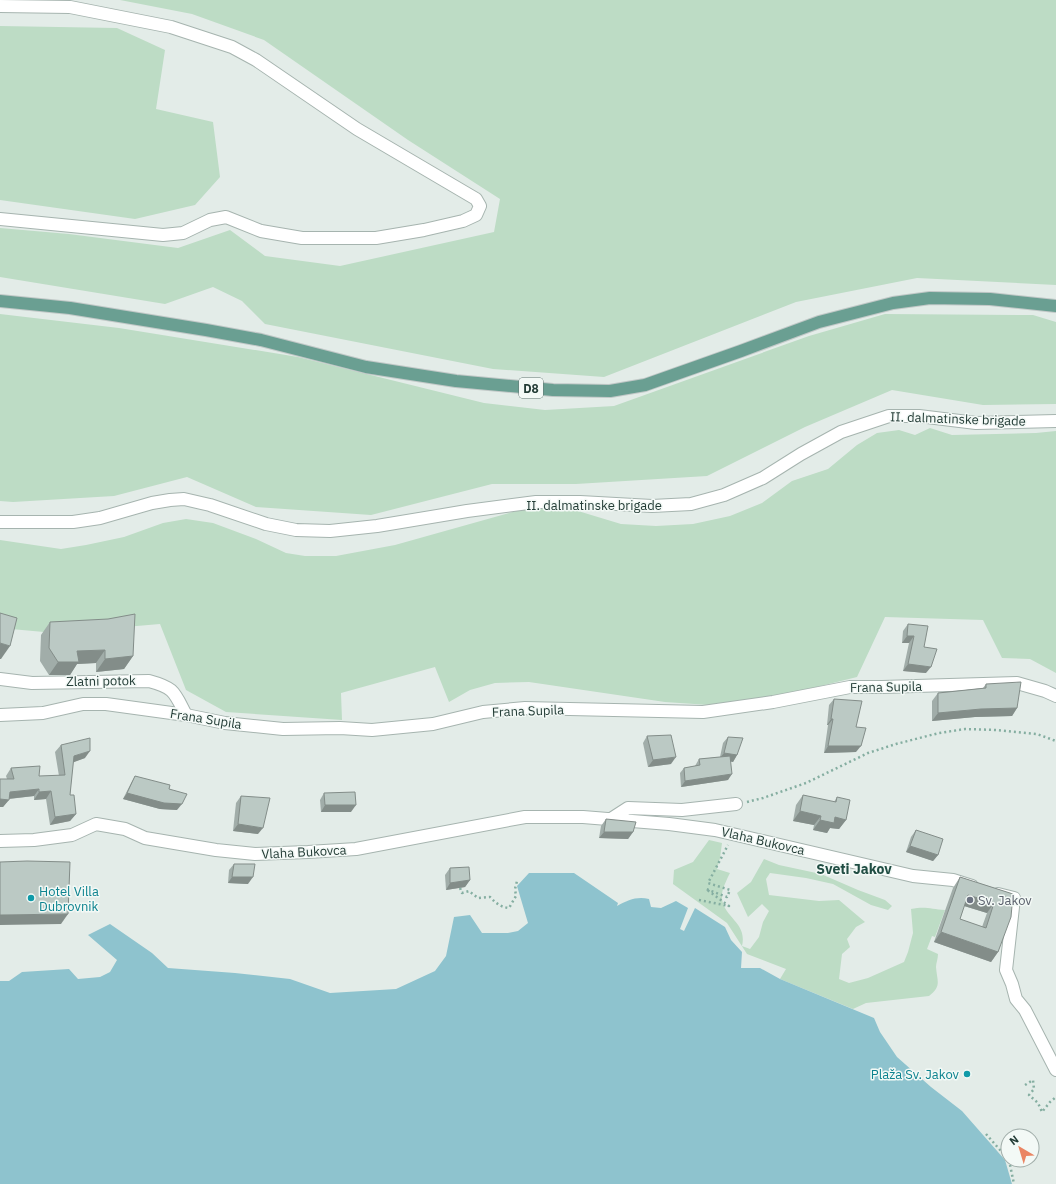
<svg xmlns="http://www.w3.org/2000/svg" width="1056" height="1184" viewBox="0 0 1056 1184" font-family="'IBM Plex Sans',sans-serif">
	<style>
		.green { fill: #bddcc5 }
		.water { fill: #8ec3ce }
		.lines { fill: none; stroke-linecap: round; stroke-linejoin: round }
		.minor-casing { stroke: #a6b4af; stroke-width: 14 }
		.major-casing { stroke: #c1c8c7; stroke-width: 14 }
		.path { stroke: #85aea1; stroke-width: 2.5; stroke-dasharray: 2 3; stroke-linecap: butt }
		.minor { stroke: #fff; stroke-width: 12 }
		.major { stroke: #6a9f92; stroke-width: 12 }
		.wall { fill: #a1ada9; fill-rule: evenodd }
		.shaded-wall { fill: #838d89 }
		.building { fill: #bbc9c4; stroke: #838d89; fill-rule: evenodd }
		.culture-dot { fill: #0f9aa8; stroke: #f3f9f6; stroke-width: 1.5 }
		.worship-dot { fill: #6b7280; stroke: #f3f9f6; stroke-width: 1.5 }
		.labels { text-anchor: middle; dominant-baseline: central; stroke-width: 3; stroke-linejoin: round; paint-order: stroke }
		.shield { fill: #f3f9f6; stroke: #617570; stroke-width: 1 }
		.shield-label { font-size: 12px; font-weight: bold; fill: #233c36 }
		.street-label { font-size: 13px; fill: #233c36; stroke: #f3f9f6 }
		.culture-label { font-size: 13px; fill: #0d838f; stroke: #f3f9f6; text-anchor: start }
		.worship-label { font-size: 13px; fill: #5b616d; stroke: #f3f9f6; text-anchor: start }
		.neighbourhood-label { font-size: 14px; font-weight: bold; fill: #204d43; stroke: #f3f9f6 }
	</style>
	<rect width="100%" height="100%" fill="#e3ece8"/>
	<g class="green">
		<polygon points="120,0 1056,0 1056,285 917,278 796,302 604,377 493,369 265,324 242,301 213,287 165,304 0,277 0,228 69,234 178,248 230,230 265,256 340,266 494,232 500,199 408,140 264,40 192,14"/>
		<polygon points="0,26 117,28 165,50 156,109 213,122 220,177 195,205 135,219 0,200"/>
		<polygon points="0,314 119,328 298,357 484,403 545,410 614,406 809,336 885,314 1033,315 1056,322 1056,404 983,405 892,390 805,427 707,476 576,484 492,484 371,515 256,507 187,477 114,496 13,502 0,501"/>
		<polygon points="930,428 952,435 1036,433 1056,431 1056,673 1030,659 1002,658 983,620 885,617 857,677 780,696 724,706 665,702 529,682 495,683 470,690 449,702 435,667 341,693 342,720 226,712 186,690 160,624 55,633 0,628 0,540 61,549 86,545 124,537 163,523 186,519 213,523 256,539 286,553 305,556 336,556 395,545 534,506 578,511 621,524 656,526 693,524 730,516 762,503 792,481 828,469 857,445 877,433 899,430 915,435"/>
		<path d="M709,840L722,843L720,858L717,869L730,873C727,879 723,887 722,894C720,917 748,921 742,946L750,949L759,937L763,922L769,911L762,904L748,917L737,893L751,882L764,859L779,865L821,874L858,890L885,900L892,906L888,910L871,905L833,884L806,878L770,873L766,879L769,895L819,901L839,900L865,922L856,927L847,939L850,947L842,954L839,979L849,983L868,978L904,962L908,952L913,933L911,909C925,906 931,909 945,910L935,937L932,936L927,949L938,954C938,959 936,963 936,967C937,981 942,986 929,996L866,1003L853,1009L780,979L786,969L747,954L727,923L673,884L674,870L693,862Z"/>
	</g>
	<path class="water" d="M529,873H574L618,903L617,906C628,900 637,896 649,899L651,907L661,908L676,901L688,908L680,929L684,931L695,908L725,927L731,940L742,952L741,968H760L780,979L874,1018L880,1032L897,1057L931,1087L962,1111L1005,1160L1012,1184H0V981H9L22,972L69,969L78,979L100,977L110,972L117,960L88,935L110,924L152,953L168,968L235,973L290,979L330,993L396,989L435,971L446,956L454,917L470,915L482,933H508L518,931L528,923L517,886Z"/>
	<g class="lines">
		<defs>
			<g id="minor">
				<polyline points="0,6 70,7 171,27 232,47 256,60 357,129 476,199 480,206 476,215 463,221 424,230 376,238 302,238 261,231 226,217 210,220 183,233 163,235 0,219"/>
				<polyline points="0,522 73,522 100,518 152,503 170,500 184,499 210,505 266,524 296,530 330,531 377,526 467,511 536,502 580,502 652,506 691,504 724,495 763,478 801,454 841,432 889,416 919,416 976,423 1056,421"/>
				<path d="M0,679L32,683L149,681C175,688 174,692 186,715"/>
				<polyline points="0,715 43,713 83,704 106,704 186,715 225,723 283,729 340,728 372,730 433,724 483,712 525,708 703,712 773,702 850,687 882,687 1017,683 1045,691 1056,696"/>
				<polyline points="611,819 628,808 682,810 736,804"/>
				<polyline points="0,841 34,840 72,835 96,824 125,829 145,838 216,850 255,854 308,852 356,849 525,817 583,817 669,824 715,830 913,876 953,880 972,886"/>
				<polyline points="998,894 1014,898 1006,970 1012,984 1016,999 1025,1010 1056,1070"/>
			</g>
			<polyline id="major" points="0,301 70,308 206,330 261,340 366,367 456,381 553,390 610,391 645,385 741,351 819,322 893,303 930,298 990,299 1056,306"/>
		</defs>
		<use href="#minor" class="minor-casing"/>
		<use href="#major" class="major-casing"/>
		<g class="path">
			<polyline points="747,802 763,798 806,783 868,753 896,744 939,733 965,729 996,730 1037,734 1056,741"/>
			<path d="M460,888L462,893L469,891L478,898L490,897C496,903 500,907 509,908L516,896L515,889L517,881"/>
			<polyline points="699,900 729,906 706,889 727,897 730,890 708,883 728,845"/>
			<polyline points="1025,1085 1033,1080 1034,1089 1029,1095 1038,1103 1042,1112 1050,1102 1056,1097"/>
			<polyline points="986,1134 1008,1159"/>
			<polyline points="1009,1160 1014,1184"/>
		</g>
		<use href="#minor" class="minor"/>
		<use href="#major" class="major"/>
	</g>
	<g class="wall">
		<polygon points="50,622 133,656 124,669 96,672 96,663 77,664 70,675 49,675 40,661 41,635"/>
		<polygon points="908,624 924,647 926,673 903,671 909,643 902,643 903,631"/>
		<polygon points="986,684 1017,708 1012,716 975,717 932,721 932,701 938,693 983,688"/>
		<polygon points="834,699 856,727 856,752 824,753 828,725 827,725 829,705"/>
		<polygon points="647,736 671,764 648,767 643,743"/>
		<polygon points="728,737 737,755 733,762 730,761 728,780 681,787 680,773 684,768 695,766 699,759 720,757 723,743"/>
		<polygon points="61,745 85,758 73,762 70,795 76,814 70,821 50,825 46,799 34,800 34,796 9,799 3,807 7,779 6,776 11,768 39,776 59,776 55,752"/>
		<polygon points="135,776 169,789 177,810 160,809 123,799 131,783"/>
		<polygon points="324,793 351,812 321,812 320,800"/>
		<polygon points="803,795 834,802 837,797 846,820 839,829 830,828 827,833 813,830 814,825 793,821 796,805"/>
		<polygon points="241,796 258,834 233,831 236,803"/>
		<polygon points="606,819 633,832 628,839 599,838 601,826"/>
		<polygon points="916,830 938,855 933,861 906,852 911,837"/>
		<polygon points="234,864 248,884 228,883 229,870"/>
		<polygon points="450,868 470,880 465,887 446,890 445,875"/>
		<path d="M960,877L1013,894L998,952L991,962L934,942L953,888ZM964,906L987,913L982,927L960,919Z"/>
	</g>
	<g class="shaded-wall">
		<polygon points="907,636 914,636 909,643 902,643"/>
		<polygon points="0,643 10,646 1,659 0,659"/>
		<polygon points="105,650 96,663 77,664 70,675 49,675 58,662 77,651"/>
		<polygon points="133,656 124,669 96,672 105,659"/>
		<polygon points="908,664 931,667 926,673 903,671"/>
		<polygon points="1017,708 1012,716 975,717 932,721 938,713 981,709"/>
		<polygon points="831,719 833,719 828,725 827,725"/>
		<polygon points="828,746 861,746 856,752 824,753"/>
		<polygon points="90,751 85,758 69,764 74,756"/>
		<polygon points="724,753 737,755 733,762 719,759"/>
		<polygon points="676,757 671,764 648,767 653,760"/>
		<polygon points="732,774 728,780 681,787 685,781"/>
		<polygon points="39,789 34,796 7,799 9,800 3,807 0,807 0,799 10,792"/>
		<polygon points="51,791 46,799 34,800 39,792"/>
		<polygon points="127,793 182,804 177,810 160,809 123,799"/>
		<polygon points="325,805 356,805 351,812 321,812"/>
		<polygon points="800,811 821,816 814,825 793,821"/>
		<polygon points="76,814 70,821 50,825 55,817"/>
		<polygon points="835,817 846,820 839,829 830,828 827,833 813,830 820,820"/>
		<polygon points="238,824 263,828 258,834 233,831"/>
		<polygon points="604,832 633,832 628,839 599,838"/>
		<polygon points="910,846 938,855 933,861 906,852"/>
		<polygon points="232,877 253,877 248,884 228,883"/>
		<polygon points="470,880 465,887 446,890 450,883"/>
		<polygon points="968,895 994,903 987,913 961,905"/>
		<polygon points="68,914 61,924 0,925 0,915"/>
		<polygon points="941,932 998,952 991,962 934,942"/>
	</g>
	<g class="building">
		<polygon points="0,613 17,618 10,646 0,643"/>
		<polygon points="135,614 133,656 105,659 105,650 77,651 79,662 58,662 49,648 50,622 108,619"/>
		<polygon points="908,624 928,626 924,647 937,649 931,667 908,664 914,636 907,636"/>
		<polygon points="1021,682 1017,708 981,709 938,713 938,693 986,688 986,684"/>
		<polygon points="834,699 862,701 856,727 866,728 861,746 828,746 833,719 831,719"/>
		<polygon points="671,735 676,757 653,760 647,736"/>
		<polygon points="728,737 743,738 737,755 724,753"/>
		<polygon points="90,738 90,751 74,756 70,795 74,795 76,814 55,817 51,791 39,792 39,789 10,792 9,800 0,799 0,779 14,779 11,768 40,766 39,776 65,775 61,745"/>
		<polygon points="730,756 732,774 685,781 684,768 700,765 699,759"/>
		<polygon points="135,776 170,785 169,789 187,794 182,804 164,803 127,793"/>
		<polygon points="355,792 356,805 325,805 324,793"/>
		<polygon points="803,795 836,802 837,797 850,800 846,820 835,817 834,823 820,820 821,816 800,811"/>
		<polygon points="241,796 270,798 263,828 238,824"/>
		<polygon points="606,819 636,822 633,832 604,832"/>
		<polygon points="916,830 943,839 938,855 910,846"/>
		<polygon points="27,861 70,862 68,914 0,915 0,862"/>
		<polygon points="234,864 255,864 253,877 232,877"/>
		<polygon points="469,867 470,880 450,883 450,868"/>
		<path d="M960,877L1013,894L1011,917L998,952L941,932ZM968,895L994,903L986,928L960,919Z"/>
	</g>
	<g class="culture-dot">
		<circle cx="31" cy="898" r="4"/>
		<circle cx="967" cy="1074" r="4"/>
	</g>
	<circle class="worship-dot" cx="970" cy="900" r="4"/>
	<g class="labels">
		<rect class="shield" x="519" y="378" width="24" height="20" rx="3"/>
		<g class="shield-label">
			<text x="531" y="388">D8</text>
		</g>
		<g class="street-label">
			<text transform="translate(958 419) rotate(2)">II. dalmatinske brigade</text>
			<text x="594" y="505">II. dalmatinske brigade</text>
			<text transform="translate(101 681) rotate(-1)">Zlatni potok</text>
			<text transform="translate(886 687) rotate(-1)">Frana Supila</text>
			<text transform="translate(528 711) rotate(-2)">Frana Supila</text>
			<text transform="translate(206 719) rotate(9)">Frana Supila</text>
			<text transform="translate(763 841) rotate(13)">Vlaha Bukovca</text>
			<text transform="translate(304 852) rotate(-3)">Vlaha Bukovca</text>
		</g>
		<g class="culture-label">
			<text x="39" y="891">Hotel Villa<tspan x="39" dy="15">Dubrovnik</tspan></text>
			<text x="959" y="1074" text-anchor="end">Plaža Sv. Jakov</text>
		</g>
		<g class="worship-label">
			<text x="978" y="900">Sv. Jakov</text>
		</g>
		<g class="neighbourhood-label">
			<text x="854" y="869">Sveti Jakov</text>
		</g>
	</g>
	<g transform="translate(1020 1148) rotate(322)"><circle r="19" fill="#f3f9f6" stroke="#a0ada9"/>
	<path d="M0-3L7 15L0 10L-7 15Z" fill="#ea8563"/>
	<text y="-6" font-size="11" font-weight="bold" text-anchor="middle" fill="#233c36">N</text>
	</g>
</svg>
